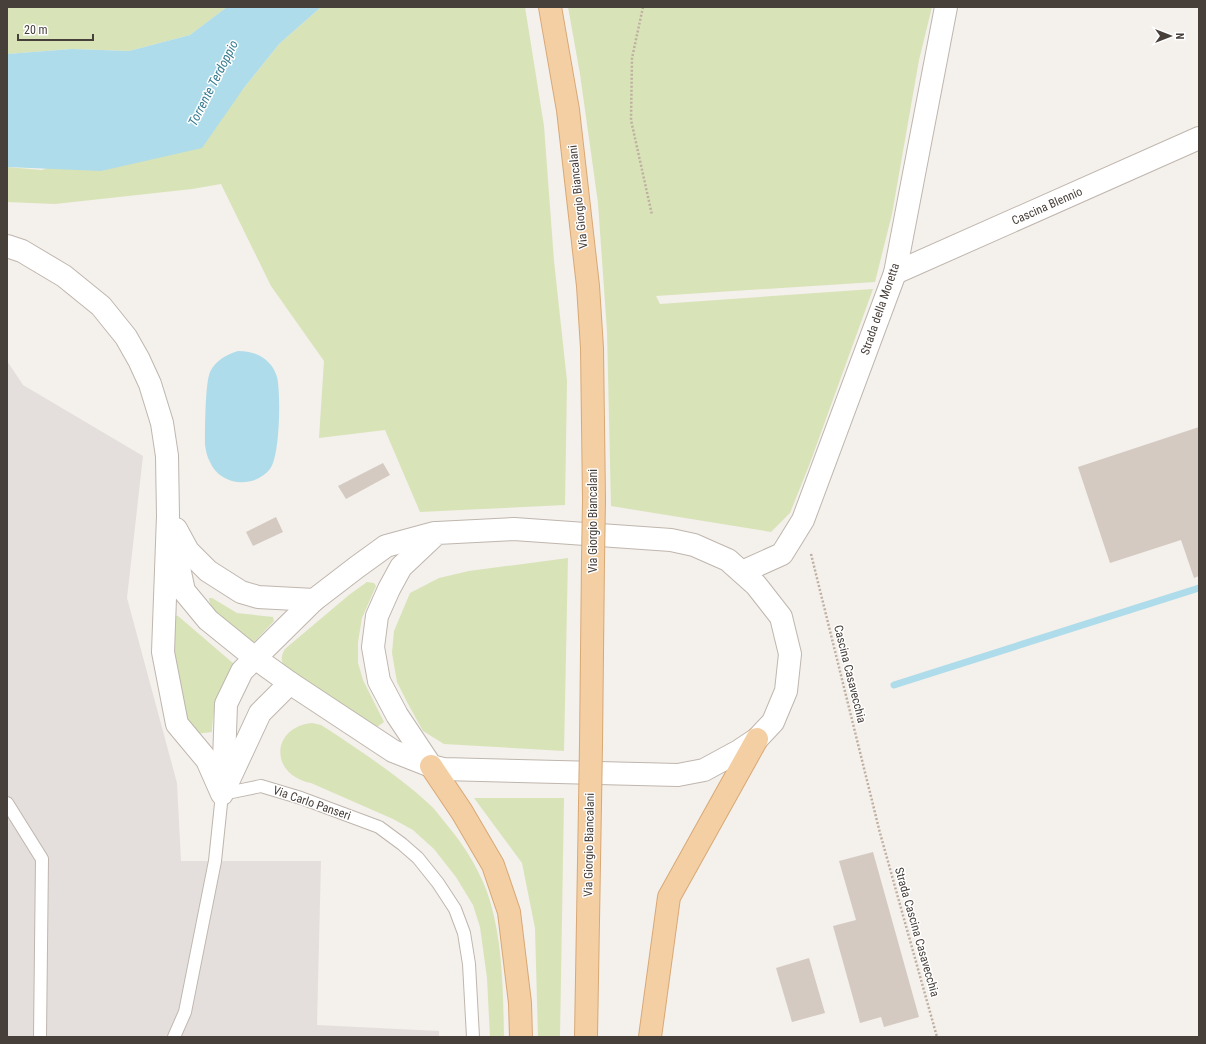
<svg xmlns="http://www.w3.org/2000/svg" width="1206" height="1044" viewBox="0 0 1206 1044" font-family="'Roboto Condensed',sans-serif">
	<style>
		.industrial { fill: #e4dfdc }
		.green { fill: #d8e3b8 }
		.water { fill: #aedcea }
		.lines { fill: none; stroke-linecap: round; stroke-linejoin: round }
		.stream { stroke: #aedcea; stroke-width: 7 }
		.building { fill: #d4cac2 }
		.service-casing { stroke: #bfb6ae; stroke-width: 14 }
		.minor-casing { stroke: #bfb6ae; stroke-width: 24 }
		.primary-casing { stroke: #d8a875; stroke-width: 24 }
		.path { stroke: #bfafa1; stroke-width: 2.5; stroke-dasharray: 2 2; stroke-linecap: butt }
		.service { stroke: #fff; stroke-width: 12 }
		.minor { stroke: #fff; stroke-width: 22 }
		.primary { stroke: #f4cfa4; stroke-width: 22 }
		.primary-bridge-casing { stroke: #d8a875; stroke-width: 24; stroke-linecap: butt }
		.primary-bridge { stroke: #f4cfa4; stroke-width: 22 }
		.labels { text-anchor: middle; dominant-baseline: central; stroke-width: 3; stroke-linejoin: round; paint-order: stroke }
		.street-label { font-size: 12px; fill: #473f3a; stroke: #fff }
		.water-label { font-size: 13px; font-style: italic; fill: #367c92; stroke: #fff }
	</style>
	<rect width="100%" height="100%" fill="#f4f0eb"/>
	<polygon class="industrial" points="7,361 23,385 143,456 127,598 177,783 181,861 321,861 317,1025 439,1031 439,1037 7,1037"/>
	<g class="green">
		<polygon points="7,7 227,7 190,35 129,51 72,49 7,54"/>
		<polygon points="321,7 525,7 544,126 554,261 567,381 565,505 420,512 385,430 319,438 324,361 271,286 221,184 192,189 55,204 7,202 7,167 42,170 243,89 279,44"/>
		<polygon points="568,7 932,7 919,60 892,214 875,282 656,296 660,304 873,289 810,463 790,513 771,532 611,506 607,331 598,203 580,74"/>
		<polygon points="568,558 564,751 444,744 423,731 407,702 397,682 392,653 394,631 410,593 439,578 469,571"/>
		<path d="M367,582L374,583L376,586L362,618L358,642V663L363,680L384,722L377,727L286,668C280,661 281,656 285,649L349,595Z"/>
		<path d="M209,598H212L237,613L273,617L274,621L253,643C242,635 208,612 209,598Z"/>
		<path d="M173,615L178,616L234,664C221,689 213,703 212,732L195,734L187,720L175,668Z"/>
		<path d="M312,723L321,725L329,730C363,753 399,776 429,804C436,810 441,818 447,825C465,846 482,874 490,901C503,945 503,992 504,1037H490L487,978L480,927L473,905L456,877L434,849L413,830L393,819L311,783C269,775 271,727 312,723Z"/>
		<polygon points="474,798 564,798 560,1037 538,1037 535,928 522,863"/>
	</g>
	<g class="water">
		<polygon points="227,7 321,7 279,44 243,89 202,148 101,171 7,167 7,54 72,49 129,51 190,35"/>
		<path d="M238,351C250,351 261,354 270,364C273,367 276,373 277,377C281,393 280,457 270,469C254,489 220,486 210,462C207,457 206,451 205,445C205,431 205,384 210,372C216,360 226,355 238,351Z"/>
	</g>
	<g class="lines">
		<polyline class="stream" points="894,685 1199,588"/>
	</g>
	<g class="building">
		<polygon points="1199,427 1199,576 1194,578 1181,540 1110,563 1078,467"/>
		<polygon points="383,463 390,475 346,499 338,486"/>
		<polygon points="276,517 283,532 253,546 246,532"/>
		<polygon points="873,852 919,1017 884,1027 881,1017 860,1023 833,926 856,920 839,861"/>
		<polygon points="809,958 825,1013 792,1022 776,968"/>
	</g>
	<g class="lines">
		<defs>
			<g id="service">
				<polyline points="7,803 42,859 40,1037"/>
				<polyline points="174,1037 185,1012 215,861 222,794 261,786 301,798 379,827 402,844 418,858 438,883 455,909 464,933 469,964 473,1037"/>
			</g>
			<g id="minor">
				<polyline points="7,246 22,251 64,276 101,306 126,337 139,360 150,384 162,423 167,456 168,516 163,652 177,724 207,760 222,794"/>
				<polyline points="895,273 1199,138"/>
				<polyline points="176,529 188,551 208,571 241,592 258,597 314,600"/>
				<polygon points="514,529 671,540 694,545 728,560 756,585 781,617 790,654 786,691 773,722 757,739 739,751 704,770 678,775 443,769 431,766 397,715 379,681 373,647 377,616 389,589 401,567 437,533"/>
				<polyline points="175,549 184,591 208,620 255,658 290,683 393,751 431,766"/>
				<polyline points="742,572 782,554 803,520 895,273 946,7"/>
				<polyline points="226,786 260,713 290,683"/>
				<polyline points="223,790 226,704 242,671 314,600 357,567 386,546 434,533"/>
			</g>
			<g id="primary">
				<polyline points="550,7 568,110 588,286 592,348 594,500"/>
				<polyline points="591,744 593,561"/>
				<polyline points="431,766 462,812 493,865 509,912 520,1003 521,1037"/>
				<polyline points="586,1037 590,804"/>
				<polyline points="650,1037 669,897 757,739"/>
			</g>
		</defs>
		<use href="#service" class="service-casing"/>
		<use href="#minor" class="minor-casing"/>
		<use href="#primary" class="primary-casing"/>
		<g class="path">
			<polyline points="643,7 632,58 631,120 652,215"/>
			<polyline points="811,554 880,833 937,1037"/>
		</g>
		<use href="#service" class="service"/>
		<use href="#minor" class="minor"/>
		<use href="#primary" class="primary"/>
		<defs>
			<g id="primary-bridge">
				<polyline points="593,561 594,500"/>
				<polyline points="590,804 591,744"/>
			</g>
		</defs>
		<use href="#primary-bridge" class="primary-bridge-casing"/>
		<use href="#primary-bridge" class="primary-bridge"/>
	</g>
	<g class="labels">
		<g class="street-label">
			<text transform="translate(578 197) rotate(-96)">Via Giorgio Biancalani</text>
			<text transform="translate(1047 206) rotate(-24)">Cascina Blennio</text>
			<text transform="translate(880 309) rotate(-71)">Strada della Moretta</text>
			<text transform="translate(593 521) rotate(-90)">Via Giorgio Biancalani</text>
			<text transform="translate(850 674) rotate(76)">Cascina Casavecchia</text>
			<text transform="translate(312 803) rotate(19)">Via Carlo Panseri</text>
			<text transform="translate(589 845) rotate(-89)">Via Giorgio Biancalani</text>
			<text transform="translate(917 932) rotate(74)">Strada Cascina Casavecchia</text>
		</g>
		<g class="water-label">
			<text transform="translate(213 83) rotate(-63)">Torrente Terdoppio</text>
		</g>
	</g>
	<rect width="1206" height="1044" fill="none" stroke="#473f3a" stroke-width="16"/>
	<g transform="translate(1170 36) rotate(90)" stroke="#ffffff" stroke-width="3" paint-order="stroke">
	<path d="M0-3L7 15L0 10L-7 15Z" fill="#473f3a"/>
	<text y="-6" font-size="11" font-weight="bold" text-anchor="middle" fill="#473f3a">N</text>
	</g>
	<path d="M18 34v6h75v-6" fill="none" stroke="#473f3a" stroke-width="2"/>
	<text x="24" y="34" font-size="12" fill="#473f3a" stroke="#ffffff" stroke-width="3" paint-order="stroke">20 m</text>
</svg>
